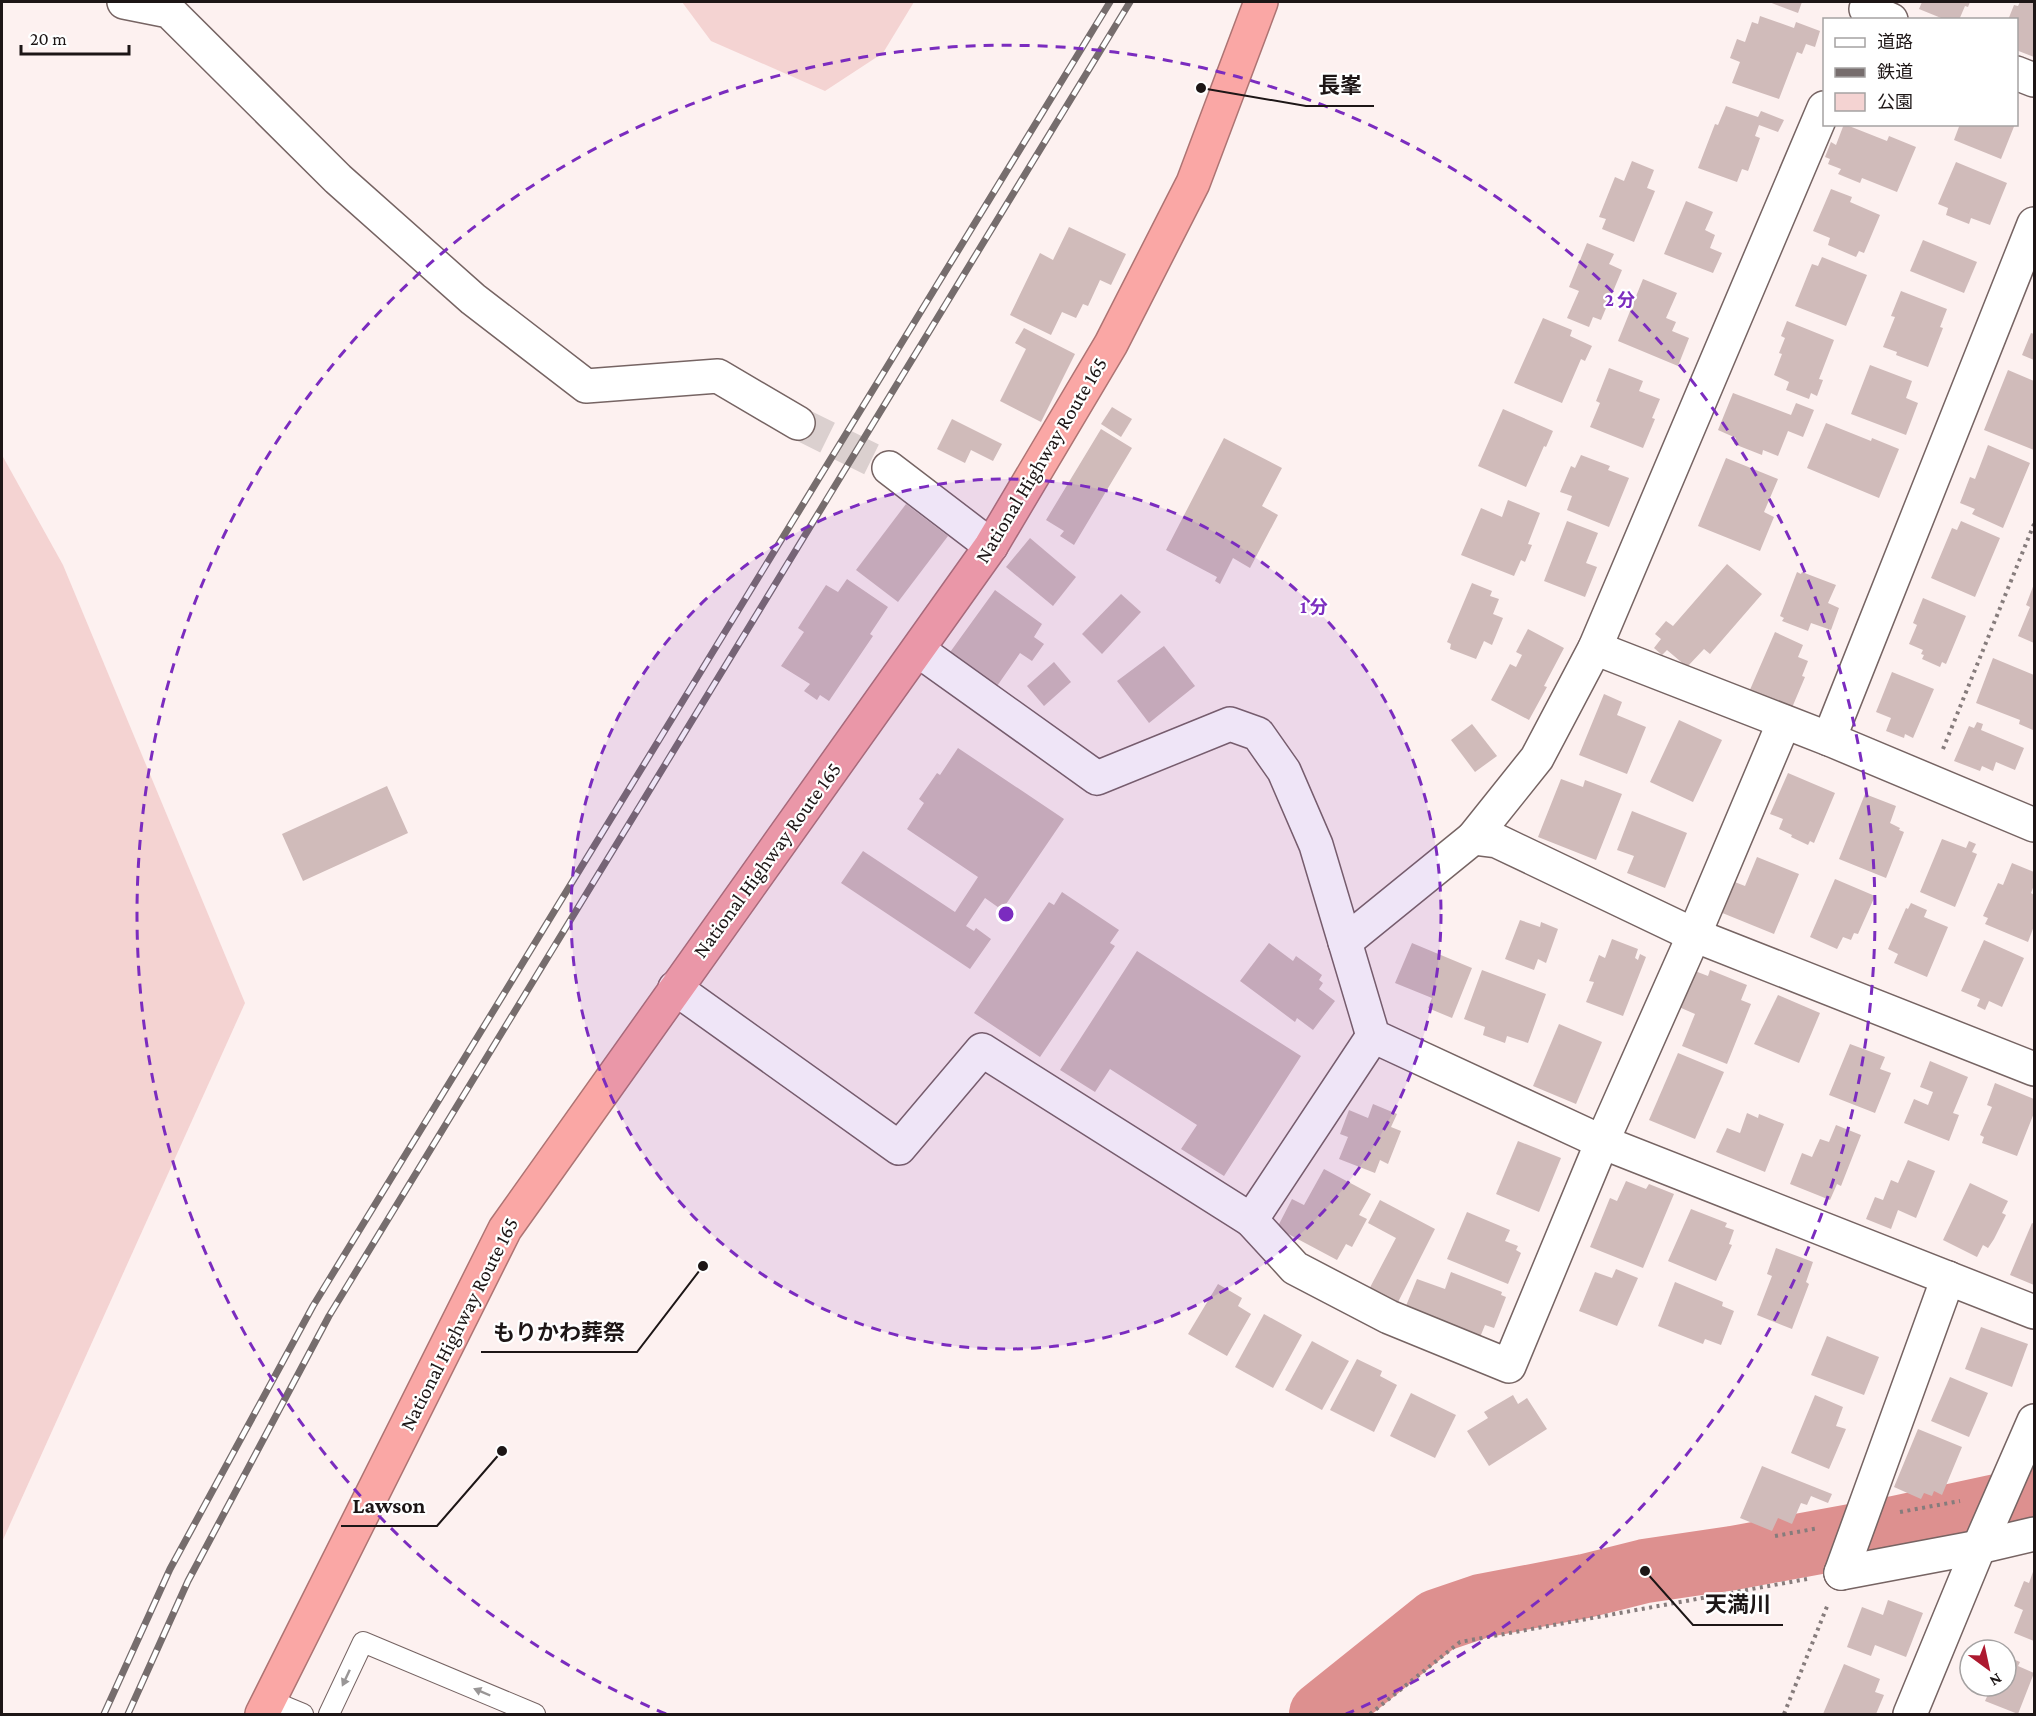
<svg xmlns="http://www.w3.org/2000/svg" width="2036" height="1716" viewBox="0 0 2036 1716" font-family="'Crimson Pro','Noto Sans JP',serif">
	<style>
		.green { fill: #f4d3d2 }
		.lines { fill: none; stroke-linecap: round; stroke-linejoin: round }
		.river { stroke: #dd908f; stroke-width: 64 }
		.building { fill: #d0bbba }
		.street-tunnel { stroke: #dbd0cf; stroke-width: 33; stroke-dasharray: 33 16; stroke-linecap: butt }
		.lane-casing { stroke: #766463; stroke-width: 22 }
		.street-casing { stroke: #766463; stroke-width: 36 }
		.highway-casing { stroke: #ad7473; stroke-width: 36 }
		.path { stroke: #867c7c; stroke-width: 4; stroke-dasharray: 3 4.5; stroke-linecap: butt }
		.lane { stroke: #fff; stroke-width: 20 }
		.street { stroke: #fff; stroke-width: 33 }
		.highway { stroke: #faa7a5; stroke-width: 33 }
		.rail-casing { stroke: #766d6d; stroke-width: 7 }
		.rail { stroke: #fff; stroke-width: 4.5; stroke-dasharray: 14; stroke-linecap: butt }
		.oneway { fill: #999696 }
		.ring { fill: none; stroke: #7b2cbf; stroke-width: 3; stroke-dasharray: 10 8 }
		.labels { text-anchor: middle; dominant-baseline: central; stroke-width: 4.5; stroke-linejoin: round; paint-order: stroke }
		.street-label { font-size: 21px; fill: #1d1616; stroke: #fff }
		.centre { fill: #7b2cbf; stroke: #fff; stroke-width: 3 }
		.ring-label { font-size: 18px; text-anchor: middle; font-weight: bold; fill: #7b2cbf; stroke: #fff; stroke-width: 4.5; stroke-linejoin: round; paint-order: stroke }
		.leader { fill: none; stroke: #1d1616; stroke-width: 2 }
		.callout-dot { fill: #1d1616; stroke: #fff; stroke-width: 2 }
		.callout-label { font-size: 22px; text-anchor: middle; font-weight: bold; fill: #1d1616; stroke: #fff; stroke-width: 4.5; stroke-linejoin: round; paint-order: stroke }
	</style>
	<rect width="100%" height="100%" fill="#fdf1f0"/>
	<g class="green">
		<polygon points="682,2 914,2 883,53 825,91 711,41"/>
		<polygon points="2,455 63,565 245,1003 2,1542"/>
	</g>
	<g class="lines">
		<polyline class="river" points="1321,1714 1437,1621 1481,1606 1585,1586 1645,1571 1733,1558 1895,1528 2034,1498"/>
	</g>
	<g class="building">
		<polygon points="1769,2 1802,2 1798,13"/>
		<polygon points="1922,2 1970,2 1968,7 1965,6 1959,20 1946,20 1919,9"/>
		<polygon points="2020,2 2034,2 2034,57 2016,50 2016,20 2008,20 2014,5 2018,6"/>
		<polygon points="1760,16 1794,28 1796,22 1820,31 1815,47 1806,44 1802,54 1797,52 1779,99 1732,83 1740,62 1730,58 1737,39 1745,42 1752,22 1758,24"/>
		<polygon points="1726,106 1758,117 1761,111 1784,120 1778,132 1759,125 1755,136 1760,138 1748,171 1742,169 1737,182 1698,168 1715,124 1718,125"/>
		<polygon points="1844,124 1887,141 1889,136 1916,147 1897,192 1862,178 1860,183 1838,174 1841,169 1828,164 1830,159 1825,157 1831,142 1836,145"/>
		<polygon points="1960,124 2015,124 2001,159 1954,140"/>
		<polygon points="1632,161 1654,170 1647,188 1655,191 1634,242 1602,229 1606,219 1599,217 1615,177 1624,181"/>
		<polygon points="1956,162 2007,183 1990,225 1971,218 1969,224 1946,215 1948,208 1938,204"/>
		<polygon points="1831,189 1852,197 1850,202 1880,215 1864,253 1859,251 1856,257 1828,245 1830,238 1813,231"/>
		<polygon points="1686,201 1713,212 1705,230 1715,235 1710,248 1722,253 1713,273 1664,254"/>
		<polygon points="1069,227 1126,254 1111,285 1100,280 1088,306 1083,304 1076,318 1062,312 1051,335 1010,315 1040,253 1053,260"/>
		<polygon points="1923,240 1977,262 1964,293 1910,271"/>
		<polygon points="1587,243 1614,254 1609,264 1622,270 1601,320 1593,317 1589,327 1567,318 1579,291 1569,287"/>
		<polygon points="1822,257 1867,275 1846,326 1795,306 1812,264 1818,266"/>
		<polygon points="1643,279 1677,293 1666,318 1676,322 1672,331 1689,338 1678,366 1618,341"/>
		<polygon points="1901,291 1947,309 1940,327 1943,328 1928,367 1896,355 1897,352 1883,347 1895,317 1891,316"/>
		<polygon points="1543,318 1572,330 1570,336 1592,346 1585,361 1581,359 1562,403 1514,383"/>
		<polygon points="1787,321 1834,340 1819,379 1823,380 1817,396 1811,393 1809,399 1786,390 1789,382 1774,375 1782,354 1779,353 1785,338 1781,336"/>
		<polygon points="1024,328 1075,354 1041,422 1000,401 1026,349 1015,343"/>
		<polygon points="2031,333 2034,334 2034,360 2022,355"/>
		<polygon points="1870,365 1912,381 1906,398 1918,403 1906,435 1851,414"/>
		<polygon points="1609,368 1643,381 1639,391 1660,399 1652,418 1655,419 1643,448 1590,427 1600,403 1596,401"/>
		<polygon points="2008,370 2034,381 2034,450 1984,430"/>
		<polygon points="1733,393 1791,415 1796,403 1814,410 1803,437 1788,431 1778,456 1763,450 1762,455 1734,444 1736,438 1718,430"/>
		<polygon points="1112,407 1132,419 1121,437 1101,424"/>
		<polygon points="1503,409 1553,431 1546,447 1544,446 1526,487 1478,466"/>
		<polygon points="952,419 1002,444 993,461 971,450 965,463 937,449"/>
		<polygon points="1826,423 1871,441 1872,438 1899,449 1879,498 1807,468"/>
		<polygon points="1101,429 1132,448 1074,545 1060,536 1064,531 1046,520"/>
		<polygon points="1224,438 1282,468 1262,506 1278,515 1250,568 1233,558 1220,584 1215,581 1217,577 1166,550"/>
		<polygon points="1988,445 2030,463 2003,528 1972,514 1975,509 1960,503 1970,477 1975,479"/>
		<polygon points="1581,455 1610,466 1608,470 1629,478 1609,527 1567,510 1572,496 1560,492 1571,466 1575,468"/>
		<polygon points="1726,458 1778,479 1764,512 1774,517 1760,551 1698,526"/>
		<polygon points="1508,500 1540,513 1528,544 1532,545 1525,562 1521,560 1514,576 1461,555 1481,508 1502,517"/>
		<polygon points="906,504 948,536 898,602 856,570"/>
		<polygon points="1567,521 1598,533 1586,563 1597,567 1585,597 1544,581"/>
		<polygon points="1961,521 2000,538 1975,597 1931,578 1952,528 1957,530"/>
		<polygon points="1030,538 1076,577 1053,606 1006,567"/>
		<polygon points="1727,564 1762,594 1710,654 1704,649 1687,667 1667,650 1662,655 1654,648 1661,639 1655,634 1666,621 1673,626"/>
		<polygon points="1797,572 1801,574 1802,572 1836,585 1828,603 1839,608 1831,630 1811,623 1808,631 1782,621 1784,618 1780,616"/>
		<polygon points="847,579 888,607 870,634 873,636 829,701 820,695 817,700 804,691 810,684 781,666 804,632 798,628 826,585 838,592"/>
		<polygon points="1472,583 1492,591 1490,596 1499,599 1493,614 1503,618 1492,645 1484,641 1476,659 1450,649 1451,644 1447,642"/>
		<polygon points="2034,584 2034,643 2018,636 2030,607 2026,605"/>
		<polygon points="995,590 1042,624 1034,637 1044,644 1032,661 1020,653 995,689 948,655"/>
		<polygon points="1121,594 1141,612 1102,654 1082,634"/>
		<polygon points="1923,598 1966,616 1946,664 1942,662 1940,667 1922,659 1924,655 1921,654 1923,650 1909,644 1917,625 1913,623"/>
		<polygon points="1528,629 1564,648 1544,686 1547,687 1529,720 1491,700 1510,664 1516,667 1522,655 1516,652"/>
		<polygon points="1775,632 1803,645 1798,657 1808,661 1802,676 1805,677 1791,710 1749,692"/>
		<polygon points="1164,646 1195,686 1149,723 1117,681"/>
		<polygon points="1993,658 2034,675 2033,730 2019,724 2020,720 1976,703"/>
		<polygon points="1054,662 1071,682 1044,706 1027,686"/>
		<polygon points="1892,672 1934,689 1913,738 1905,734 1904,738 1886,731 1891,718 1876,712"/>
		<polygon points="1604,694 1622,702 1617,715 1646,727 1627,774 1579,755"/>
		<polygon points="1679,720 1722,740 1693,802 1650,782"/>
		<polygon points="1977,722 1983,724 1981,730 2024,748 2015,770 1996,762 1993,771 1982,766 1980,771 1954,761 1969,726 1974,728"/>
		<polygon points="1472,724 1497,756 1475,772 1451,740"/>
		<polygon points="958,748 1064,819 1002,910 985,898 966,926 974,931 976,928 991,939 970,969 841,883 863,851 955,912 978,877 907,829 924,803 919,799 937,773 940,775"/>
		<polygon points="1788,773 1835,793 1814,843 1810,841 1808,845 1791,837 1792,835 1779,829 1783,819 1770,814"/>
		<polygon points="1561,779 1583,787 1585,780 1622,794 1596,860 1538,837"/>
		<polygon points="387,786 408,833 303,881 282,834"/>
		<polygon points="1865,794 1896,806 1890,823 1900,828 1899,830 1904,832 1886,878 1839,859"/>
		<polygon points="1632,811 1687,833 1665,888 1627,873 1634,856 1617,850"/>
		<polygon points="1942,839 1966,848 1969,841 1976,844 1972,852 1977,854 1955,907 1920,892"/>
		<polygon points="1757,857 1799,874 1774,934 1715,910 1727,879 1745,886"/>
		<polygon points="2012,863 2034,872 2034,885 2031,893 2034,895 2034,926 2028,942 1985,924 1988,918 1983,916 1998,883 2003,885"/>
		<polygon points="1835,879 1875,896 1858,934 1854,933 1851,940 1843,937 1837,949 1810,937"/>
		<polygon points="1062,892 1119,930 1110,943 1115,946 1040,1057 974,1013 1049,902 1054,905"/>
		<polygon points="1911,903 1927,910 1924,917 1948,927 1927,977 1894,963 1898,954 1888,949 1906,908 1908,909"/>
		<polygon points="1520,920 1540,927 1541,922 1558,929 1546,963 1538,959 1534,970 1505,959"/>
		<polygon points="1612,939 1638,949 1635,958 1638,960 1640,954 1646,957 1623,1016 1586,1002 1594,982 1589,981 1599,955 1605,958"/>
		<polygon points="1984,940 2024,958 2002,1007 1989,1001 1985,1010 1977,1006 1980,999 1961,991"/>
		<polygon points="1269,943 1293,961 1296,956 1322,975 1319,980 1323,983 1319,989 1335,1001 1313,1030 1297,1018 1295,1022 1240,981"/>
		<polygon points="1412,943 1472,968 1452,1018 1428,1008 1432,998 1395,983"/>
		<polygon points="1137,951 1301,1056 1224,1176 1181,1149 1197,1125 1110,1069 1095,1092 1060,1070"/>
		<polygon points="1482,970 1546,994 1528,1043 1507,1036 1505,1043 1483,1035 1485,1027 1464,1019"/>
		<polygon points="1710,970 1747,985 1741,1000 1751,1004 1727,1064 1682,1046 1695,1014 1672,1004 1695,971 1708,976"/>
		<polygon points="1778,995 1820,1013 1799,1063 1754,1044"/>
		<polygon points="1559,1024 1602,1042 1576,1104 1533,1086"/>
		<polygon points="1850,1044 1885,1057 1880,1069 1891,1073 1875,1113 1829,1095"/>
		<polygon points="1678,1053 1724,1072 1695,1139 1649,1120"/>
		<polygon points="1930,1061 1968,1077 1953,1113 1959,1115 1949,1141 1904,1123 1914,1099 1928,1105 1933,1092 1920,1087"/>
		<polygon points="1995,1083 2034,1099 2034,1113 2017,1156 1982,1143 1984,1137 1980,1135 1992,1107 1987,1105"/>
		<polygon points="1373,1104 1397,1114 1391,1127 1401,1131 1388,1164 1380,1160 1375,1173 1339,1159 1348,1137 1340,1134 1349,1110 1368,1118"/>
		<polygon points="1747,1113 1758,1118 1759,1114 1784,1124 1765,1172 1716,1152 1727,1128 1740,1133"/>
		<polygon points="1836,1125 1861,1135 1841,1186 1837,1184 1830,1200 1790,1184 1802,1153 1812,1157 1820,1139 1829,1142"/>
		<polygon points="1518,1141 1561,1158 1539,1212 1496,1194"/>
		<polygon points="1908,1160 1935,1171 1916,1218 1898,1210 1891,1229 1866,1219 1875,1197 1883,1200 1891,1180 1898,1183"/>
		<polygon points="1324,1169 1371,1194 1359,1215 1367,1219 1352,1247 1346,1244 1337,1260 1277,1228 1292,1199 1304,1205"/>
		<polygon points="1626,1181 1646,1189 1649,1184 1674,1194 1643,1268 1590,1247 1610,1198 1617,1201"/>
		<polygon points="1970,1183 2008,1201 2002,1213 2006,1215 1994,1239 1988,1248 1983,1245 1977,1257 1943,1240"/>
		<polygon points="1380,1200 1435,1229 1393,1312 1365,1297 1396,1238 1368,1223"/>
		<polygon points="1691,1209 1727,1223 1725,1227 1734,1230 1729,1244 1732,1245 1716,1281 1668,1261"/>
		<polygon points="1467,1212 1510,1230 1505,1241 1518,1246 1516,1250 1521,1253 1508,1284 1447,1259"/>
		<polygon points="2032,1223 2034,1224 2034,1285 2010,1275"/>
		<polygon points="1776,1248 1813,1262 1806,1282 1809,1284 1792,1329 1757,1315 1772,1276 1767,1274"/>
		<polygon points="1616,1269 1638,1278 1617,1326 1579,1311 1595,1272 1612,1278"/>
		<polygon points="1451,1272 1502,1292 1501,1295 1506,1297 1494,1328 1485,1325 1476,1347 1401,1318 1417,1279 1445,1289"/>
		<polygon points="1675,1282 1723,1302 1722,1306 1734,1311 1721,1345 1705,1339 1703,1344 1658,1326"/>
		<polygon points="1218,1284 1242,1298 1238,1306 1251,1314 1227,1356 1188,1334"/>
		<polygon points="1264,1314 1302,1335 1273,1388 1235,1367"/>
		<polygon points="1981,1327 2028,1344 2012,1387 1965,1369"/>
		<polygon points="1827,1336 1879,1357 1864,1395 1811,1375"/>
		<polygon points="1312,1341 1349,1361 1322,1410 1285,1390"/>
		<polygon points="1357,1359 1382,1371 1380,1376 1397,1385 1374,1432 1330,1410"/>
		<polygon points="1950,1377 1988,1393 1969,1437 1931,1421"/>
		<polygon points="1411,1393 1456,1415 1435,1458 1390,1436"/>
		<polygon points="1513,1395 1518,1404 1527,1398 1547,1429 1489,1466 1467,1431 1488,1418 1484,1412"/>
		<polygon points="1815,1395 1843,1407 1836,1426 1846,1429 1829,1469 1791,1453"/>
		<polygon points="1918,1429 1962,1447 1942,1495 1934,1491 1932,1496 1924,1493 1921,1499 1894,1487"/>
		<polygon points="1762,1466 1832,1494 1828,1503 1811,1496 1807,1505 1801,1503 1792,1524 1778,1518 1772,1531 1740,1518"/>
		<polygon points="2034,1569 2034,1641 2014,1633 2023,1610 2014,1606 2024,1581 2029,1583"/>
		<polygon points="1888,1600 1923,1613 1906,1657 1875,1645 1871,1656 1847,1647 1862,1607 1883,1615"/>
		<polygon points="2006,1656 2020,1662 2018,1666 2034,1673 2018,1714 1985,1701 1992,1686 2006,1686"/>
		<polygon points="1844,1664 1880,1679 1875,1692 1884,1695 1876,1714 1823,1714"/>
	</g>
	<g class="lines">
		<polyline class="street-tunnel" points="798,423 889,468"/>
		<defs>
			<g id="lane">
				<polyline points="269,1700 303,1714"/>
				<polyline points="329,1714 363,1642 535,1714"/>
			</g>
			<g id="street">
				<polyline points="124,2 169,11 338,179 473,299 586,386 718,376 798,423"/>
				<polyline points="1866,9 1891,20"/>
				<polyline points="2016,73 2034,80"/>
				<polyline points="1824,108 1595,648 1537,758 1473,838 1497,841 1694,935 2034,1069"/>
				<polyline points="889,468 991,546"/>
				<polyline points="1595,648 1829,739 2034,825"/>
				<polyline points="918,650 1097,778 1230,724 1258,734 1284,771 1316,845 1345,942 1473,838"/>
				<polyline points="1829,739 2034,224"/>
				<polyline points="1345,942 1373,1036 1602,1142 2034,1312"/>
				<polyline points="675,988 899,1148 982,1050 1251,1220"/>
				<polyline points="1373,1036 1251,1220 1295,1268 1389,1317 1509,1366 1602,1142 1694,935 1784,722"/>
				<polyline points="1841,1573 1948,1278"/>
				<polyline points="1841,1573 1979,1547 2034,1534"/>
				<polyline points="1910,1714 1979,1547 2034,1421"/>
			</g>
			<polyline id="highway" points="262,1714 505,1229 991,546 1111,344 1193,183 1261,2"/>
		</defs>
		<use href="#lane" class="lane-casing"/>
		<use href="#street" class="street-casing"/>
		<use href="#highway" class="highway-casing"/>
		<g class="path">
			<polyline points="1943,749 2034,524"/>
			<polyline points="1900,1512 1960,1501"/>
			<polyline points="1775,1536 1819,1528"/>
			<polyline points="1370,1714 1460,1642 1807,1579"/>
			<polyline points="1784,1714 1828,1604"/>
		</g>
		<use href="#lane" class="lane"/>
		<use href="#street" class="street"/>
		<use href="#highway" class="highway"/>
		<defs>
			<g id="rail">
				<polyline points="104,1714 170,1569 313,1306 1110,2"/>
				<polyline points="128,1714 188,1581 329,1316 1130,2"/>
			</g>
		</defs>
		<use href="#rail" class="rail-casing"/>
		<use href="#rail" class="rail"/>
	</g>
	<defs><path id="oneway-solid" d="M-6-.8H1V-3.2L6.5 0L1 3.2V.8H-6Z" transform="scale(1.5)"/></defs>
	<g class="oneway">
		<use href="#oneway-solid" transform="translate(346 1678) rotate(115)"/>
		<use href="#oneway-solid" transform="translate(482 1692) rotate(-157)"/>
	</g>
	<circle cx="1006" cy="914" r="435" fill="#7b2cbf" fill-opacity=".12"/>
	<g class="ring">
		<circle cx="1006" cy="914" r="435"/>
		<path d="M666 1714A869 869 0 1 1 1346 1714"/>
	</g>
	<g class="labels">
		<g class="street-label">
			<text transform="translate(1041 460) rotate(-59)">National Highway Route 165</text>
			<text transform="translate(767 860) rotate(-54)">National Highway Route 165</text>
			<text transform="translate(459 1324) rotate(-63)">National Highway Route 165</text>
		</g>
	</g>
	<circle cx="1006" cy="914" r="9" class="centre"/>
	<g class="ring-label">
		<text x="1620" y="306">2 分</text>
		<text x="1314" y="613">1 分</text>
	</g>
	<path class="leader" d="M1201 88L1306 106H1374M703 1266L637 1352H481M502 1451L437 1526H341M1645 1571L1693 1625H1783"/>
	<g class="callout-dot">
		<circle cx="1201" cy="88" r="6"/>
		<circle cx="703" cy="1266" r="6"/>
		<circle cx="502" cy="1451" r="6"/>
		<circle cx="1645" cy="1571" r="6"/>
	</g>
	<g class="callout-label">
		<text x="1340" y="93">長峯</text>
		<text x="559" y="1340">もりかわ葬祭</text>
		<text x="389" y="1513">Lawson</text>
		<text x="1738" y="1612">天満川</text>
	</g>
	<rect width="2036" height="1716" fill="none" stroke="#1d1616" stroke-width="6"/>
	<rect x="1823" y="18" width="195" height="108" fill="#ffffff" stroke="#a5a2a2" stroke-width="1.5"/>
	<rect x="1835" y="38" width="30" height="9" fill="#ffffff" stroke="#a5a2a2" stroke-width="1.5"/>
	<text x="1877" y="48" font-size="18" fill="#1d1616">道路</text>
	<rect x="1835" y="68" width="30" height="9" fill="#766d6d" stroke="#a5a2a2" stroke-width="1.5"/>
	<text x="1877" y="78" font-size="18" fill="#1d1616">鉄道</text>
	<rect x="1835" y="93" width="30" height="18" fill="#f4d3d2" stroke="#a5a2a2" stroke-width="1.5"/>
	<text x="1877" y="108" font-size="18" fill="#1d1616">公園</text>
	<g transform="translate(1988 1668) rotate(147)"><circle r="28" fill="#ffffff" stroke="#a5a2a2" stroke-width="1.5"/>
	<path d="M0-4.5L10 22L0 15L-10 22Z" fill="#ad192f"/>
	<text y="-9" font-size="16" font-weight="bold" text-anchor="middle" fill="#1d1616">N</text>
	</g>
	<path d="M21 45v9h108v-9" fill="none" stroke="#1d1616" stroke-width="3"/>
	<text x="30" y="45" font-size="18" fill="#1d1616" stroke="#ffffff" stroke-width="4.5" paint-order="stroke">20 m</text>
</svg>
